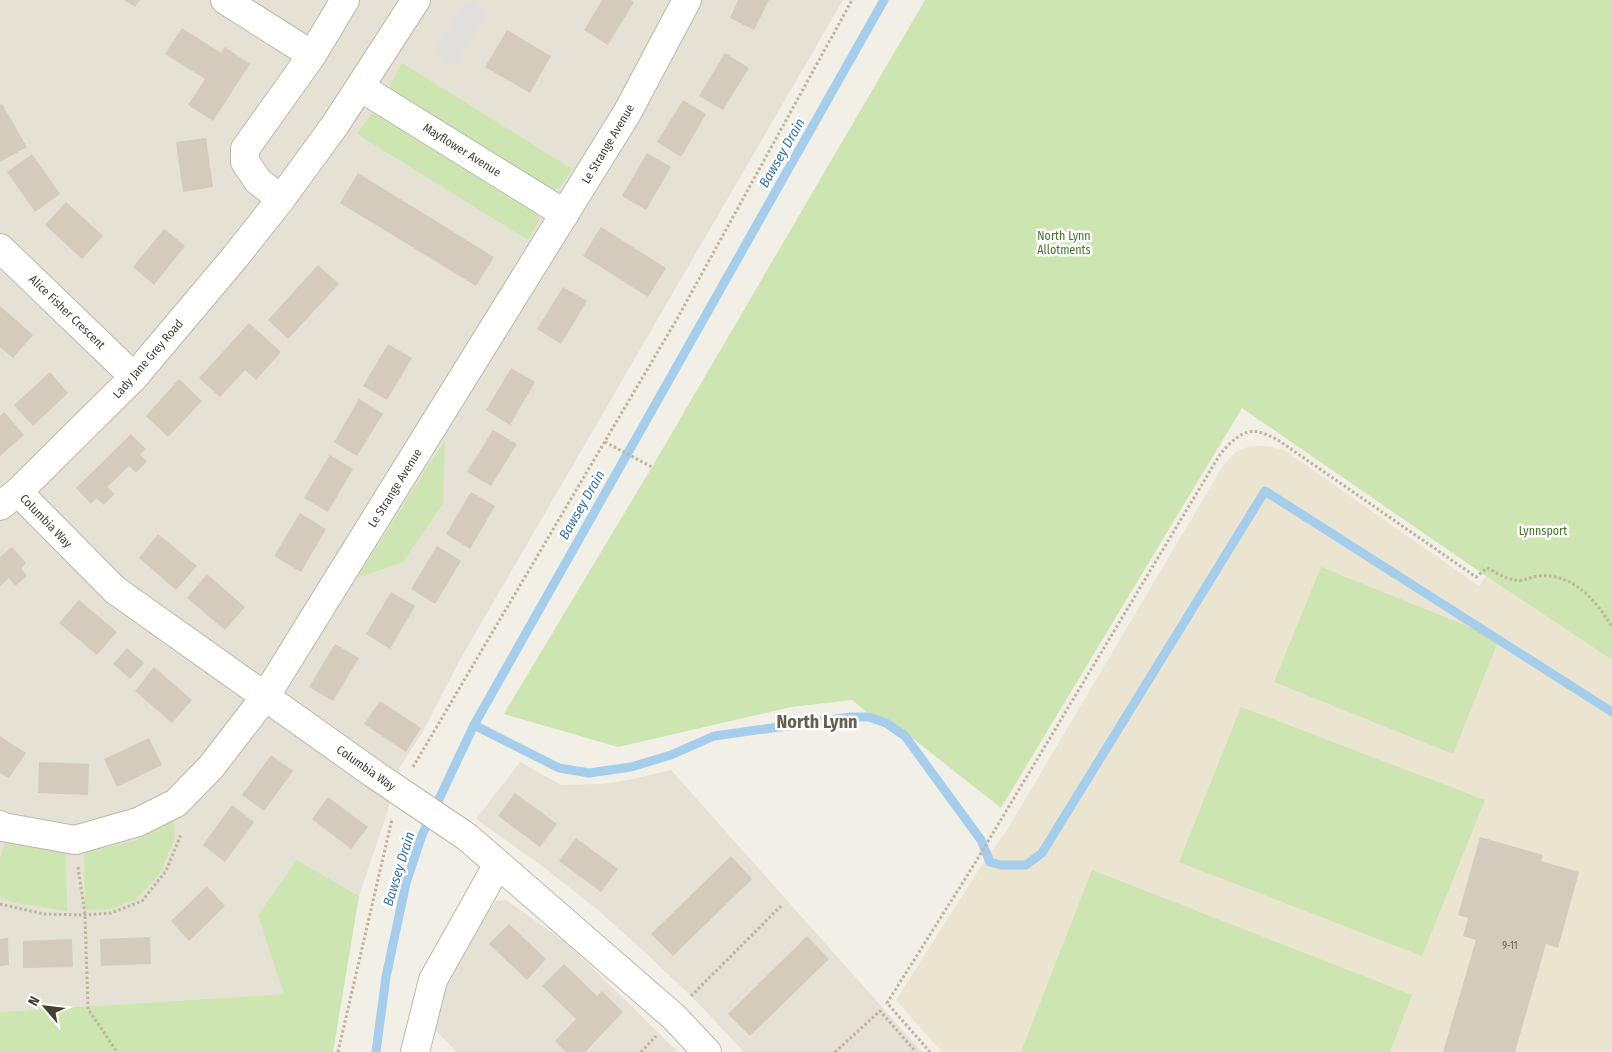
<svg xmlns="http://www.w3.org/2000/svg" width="1612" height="1052" viewBox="0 0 1612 1052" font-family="'Fira Sans Condensed',sans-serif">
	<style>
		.residential { fill: #e6e1d5 }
		.education { fill: #ebe4d1 }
		.green { fill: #cce5b1 }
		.parking { fill: #e1dfdb }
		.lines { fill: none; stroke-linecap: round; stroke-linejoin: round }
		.stream { stroke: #a5ceed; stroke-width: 9 }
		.building { fill: #d4cbbd }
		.minor-casing { stroke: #bdb7aa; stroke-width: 30 }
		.path { stroke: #bfb39b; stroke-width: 3; stroke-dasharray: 2.5 2.5; stroke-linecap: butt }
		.minor { stroke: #fff; stroke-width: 28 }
		.labels { text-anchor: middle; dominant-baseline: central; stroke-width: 5; stroke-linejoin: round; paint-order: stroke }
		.number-label { font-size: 10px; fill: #696358 }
		.street-label { font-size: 12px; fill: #454036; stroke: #fff }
		.park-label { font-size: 12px; fill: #45742c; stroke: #fff }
		.water-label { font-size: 14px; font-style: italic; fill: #3476ac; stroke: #fff }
		.district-label { font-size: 18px; font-weight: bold; fill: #675e4e; stroke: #fff }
	</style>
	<rect width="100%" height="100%" fill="#f2efe7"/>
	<g class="residential">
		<polygon points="0,0 843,0 458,663 425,728 400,767 387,813 359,896 297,860 284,994 0,1012"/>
		<polygon points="520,762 561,785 601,784 628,780 671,770 922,1052 744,1052 698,1003 649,956 599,911 541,865 476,819"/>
		<polygon points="506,900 568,944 678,1052 457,1052 429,1024 445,976 496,901"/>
	</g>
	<polygon class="education" points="1250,446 1267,446 1284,450 1479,586 1486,576 1612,660 1612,1052 942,1052 896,1000 983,863 1007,830 1224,464 1236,452"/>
	<g class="green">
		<polygon points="925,0 1612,0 1612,660 1486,576 1242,408 1001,808 897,726 879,716 867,712 852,700 791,707 618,747 504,714 652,467"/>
		<polygon points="402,63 572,169 559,188 552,190 544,188 392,91 390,85"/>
		<polygon points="381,113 536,209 540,218 528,240 357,134 371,114"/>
		<polygon points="445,440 443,503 403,562 357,578"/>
		<polygon points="1321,567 1499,639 1453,754 1274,682"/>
		<polygon points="1241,707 1485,800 1422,956 1179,862"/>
		<polygon points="173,820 175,839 158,876 135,900 110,909 85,910 84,852 135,841"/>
		<polygon points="6,840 66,853 67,911 15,903 0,897 0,859"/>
		<polygon points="297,860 359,896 333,1052 0,1052 0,1012 284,994 258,915"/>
		<polygon points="1092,870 1412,995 1390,1052 1021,1052"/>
	</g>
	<polygon class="parking" points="466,0 487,12 455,65 434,53"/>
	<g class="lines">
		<g class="stream">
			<polyline points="474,725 559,768 589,773 631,767 671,755 714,736 851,717 869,717 886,723 905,736 981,840 990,862 1001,865 1026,865 1042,853 1265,491 1612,712"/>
			<polyline points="376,1052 386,977 406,883 422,835 474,725 884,0"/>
		</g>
	</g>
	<g class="building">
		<polygon points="124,0 140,0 135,7"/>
		<polygon points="602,0 630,0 634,2 608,45 584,30"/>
		<polygon points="738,0 769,0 754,30 730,18"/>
		<polygon points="182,28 221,53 225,47 250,64 213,121 188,105 205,79 165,54"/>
		<polygon points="507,30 551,56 530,93 485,67"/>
		<polygon points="725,53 749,68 723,110 699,96"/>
		<polygon points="683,100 706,114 681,157 657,142"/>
		<polygon points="2,104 27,147 0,162 0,105"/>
		<polygon points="206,138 213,187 183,192 176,142"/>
		<polygon points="647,153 671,167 646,210 622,196"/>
		<polygon points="32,154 60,194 35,212 7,172"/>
		<polygon points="358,173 494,257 476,286 340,203"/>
		<polygon points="66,202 103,236 82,259 45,225"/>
		<polygon points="601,227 666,268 648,297 583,256"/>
		<polygon points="164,229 185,246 154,285 133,267"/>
		<polygon points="318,265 339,284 288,339 268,320"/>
		<polygon points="563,287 587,301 561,344 537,329"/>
		<polygon points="0,306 33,335 13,358 0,347"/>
		<polygon points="249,323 281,352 256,380 245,370 220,397 199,378"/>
		<polygon points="388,344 412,358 387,400 363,386"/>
		<polygon points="511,368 535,382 510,425 486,410"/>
		<polygon points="50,372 68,393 33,426 14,405"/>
		<polygon points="179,379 202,401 168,437 146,416"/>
		<polygon points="359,399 383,414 357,456 334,442"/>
		<polygon points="4,412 24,435 0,456 0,416"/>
		<polygon points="493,430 517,444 491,486 467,472"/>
		<polygon points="131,434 146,449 140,454 147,462 136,473 129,466 107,487 115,494 104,505 96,498 91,504 76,488"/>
		<polygon points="330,455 353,469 328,512 304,498"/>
		<polygon points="471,492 495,506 470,549 446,534"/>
		<polygon points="300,513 326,529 301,572 274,556"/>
		<polygon points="158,534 197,566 176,590 139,558"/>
		<polygon points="437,546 461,561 435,604 411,589"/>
		<polygon points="12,547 26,563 21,568 27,576 15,586 9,578 0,586 0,557"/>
		<polygon points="207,574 245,607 225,630 187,598"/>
		<polygon points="391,592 415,606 390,649 366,634"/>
		<polygon points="79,600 117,632 97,655 59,623"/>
		<polygon points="335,644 359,658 333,701 309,687"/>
		<polygon points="127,648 144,663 130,679 113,664"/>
		<polygon points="154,667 192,700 172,723 135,691"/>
		<polygon points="380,701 421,728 406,752 364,724"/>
		<polygon points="0,736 26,753 9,778 0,773"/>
		<polygon points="149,738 162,765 117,787 104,759"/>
		<polygon points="271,755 293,771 264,811 242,795"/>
		<polygon points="39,762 89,764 88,795 38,793"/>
		<polygon points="515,793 557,824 540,847 498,816"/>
		<polygon points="328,797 368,827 351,849 312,819"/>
		<polygon points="232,805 254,822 225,862 203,845"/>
		<polygon points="1480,837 1543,855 1541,861 1579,872 1558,948 1546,944 1515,1052 1443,1052 1476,940 1463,936 1468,918 1458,915"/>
		<polygon points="576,838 618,869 601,892 559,861"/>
		<polygon points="731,856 752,879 673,956 651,934"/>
		<polygon points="207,886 225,906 189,941 171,921"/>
		<polygon points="509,924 546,959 527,980 489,944"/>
		<polygon points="807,936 829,959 750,1036 728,1014"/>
		<polygon points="150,937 151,964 101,966 100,939"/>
		<polygon points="8,938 9,965 0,966 0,939"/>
		<polygon points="72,939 73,967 23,968 23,941"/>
		<polygon points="564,964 597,996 602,991 623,1012 585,1052 566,1052 555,1041 576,1019 542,986"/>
	</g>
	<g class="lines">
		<defs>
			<g id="minor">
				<polyline points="225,0 312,55"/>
				<polyline points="360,87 565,214"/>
				<polyline points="281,199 258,181 245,162 245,149 312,55 345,0"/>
				<polyline points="0,248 134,377"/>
				<polyline points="18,492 115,590 374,774 467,837 674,1017 707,1052"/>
				<polyline points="0,506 18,492 134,377 236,256 281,199 335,125 416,0"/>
				<polyline points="0,825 3,827 75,840 138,822 176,803 211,767 265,697 627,113 687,0"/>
				<polyline points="415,1052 433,980 498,864"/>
			</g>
		</defs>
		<use href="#minor" class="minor-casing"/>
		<g class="path">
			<polyline points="605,442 652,467"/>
			<polyline points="413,767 677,319 852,0"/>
			<polyline points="78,867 85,915 88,1009 117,1052"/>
			<polyline points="0,904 44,914 85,915 111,913 142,901 166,871 180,837 179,833"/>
			<polyline points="691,996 781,906"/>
			<polyline points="338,1052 392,819"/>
			<polyline points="641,1052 656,1036"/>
			<polyline points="835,1052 880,1011 916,1052"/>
			<path d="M930,1052L887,1003L975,863L1219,456C1228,444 1243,428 1259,432C1266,434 1272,437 1278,440L1476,577L1487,568C1495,572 1506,579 1515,580C1522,582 1530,577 1538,576C1573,573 1595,599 1612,627"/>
		</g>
		<use href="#minor" class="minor"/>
	</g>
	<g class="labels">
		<g class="number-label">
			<text x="1510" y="946">9-11</text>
		</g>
		<g class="street-label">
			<text transform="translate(608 144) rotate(-59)">Le Strange Avenue</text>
			<text transform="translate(462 150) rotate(32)">Mayflower Avenue</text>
			<text transform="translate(67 312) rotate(44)">Alice Fisher Crescent</text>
			<text transform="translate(148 359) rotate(-49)">Lady Jane Grey Road</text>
			<text transform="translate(395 488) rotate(-58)">Le Strange Avenue</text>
			<text transform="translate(46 521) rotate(46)">Columbia Way</text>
			<text transform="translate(366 768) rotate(35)">Columbia Way</text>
		</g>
		<g class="park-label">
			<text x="1064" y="236">North Lynn<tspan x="1064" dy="14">Allotments</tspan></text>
			<text x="1543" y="531">Lynnsport</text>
		</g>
		<g class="water-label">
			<text transform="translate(782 153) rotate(-60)">Bawsey Drain</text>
			<text transform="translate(582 505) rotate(-60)">Bawsey Drain</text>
			<text transform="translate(399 869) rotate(-73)">Bawsey Drain</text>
		</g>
		<g class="district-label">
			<text x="817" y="722">North Lynn</text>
		</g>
	</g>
	<g transform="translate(45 1007) rotate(298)" stroke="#ffffff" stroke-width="4" paint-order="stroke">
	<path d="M0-4L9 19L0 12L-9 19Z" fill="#454036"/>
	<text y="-8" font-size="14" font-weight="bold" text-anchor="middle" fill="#454036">N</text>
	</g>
</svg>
